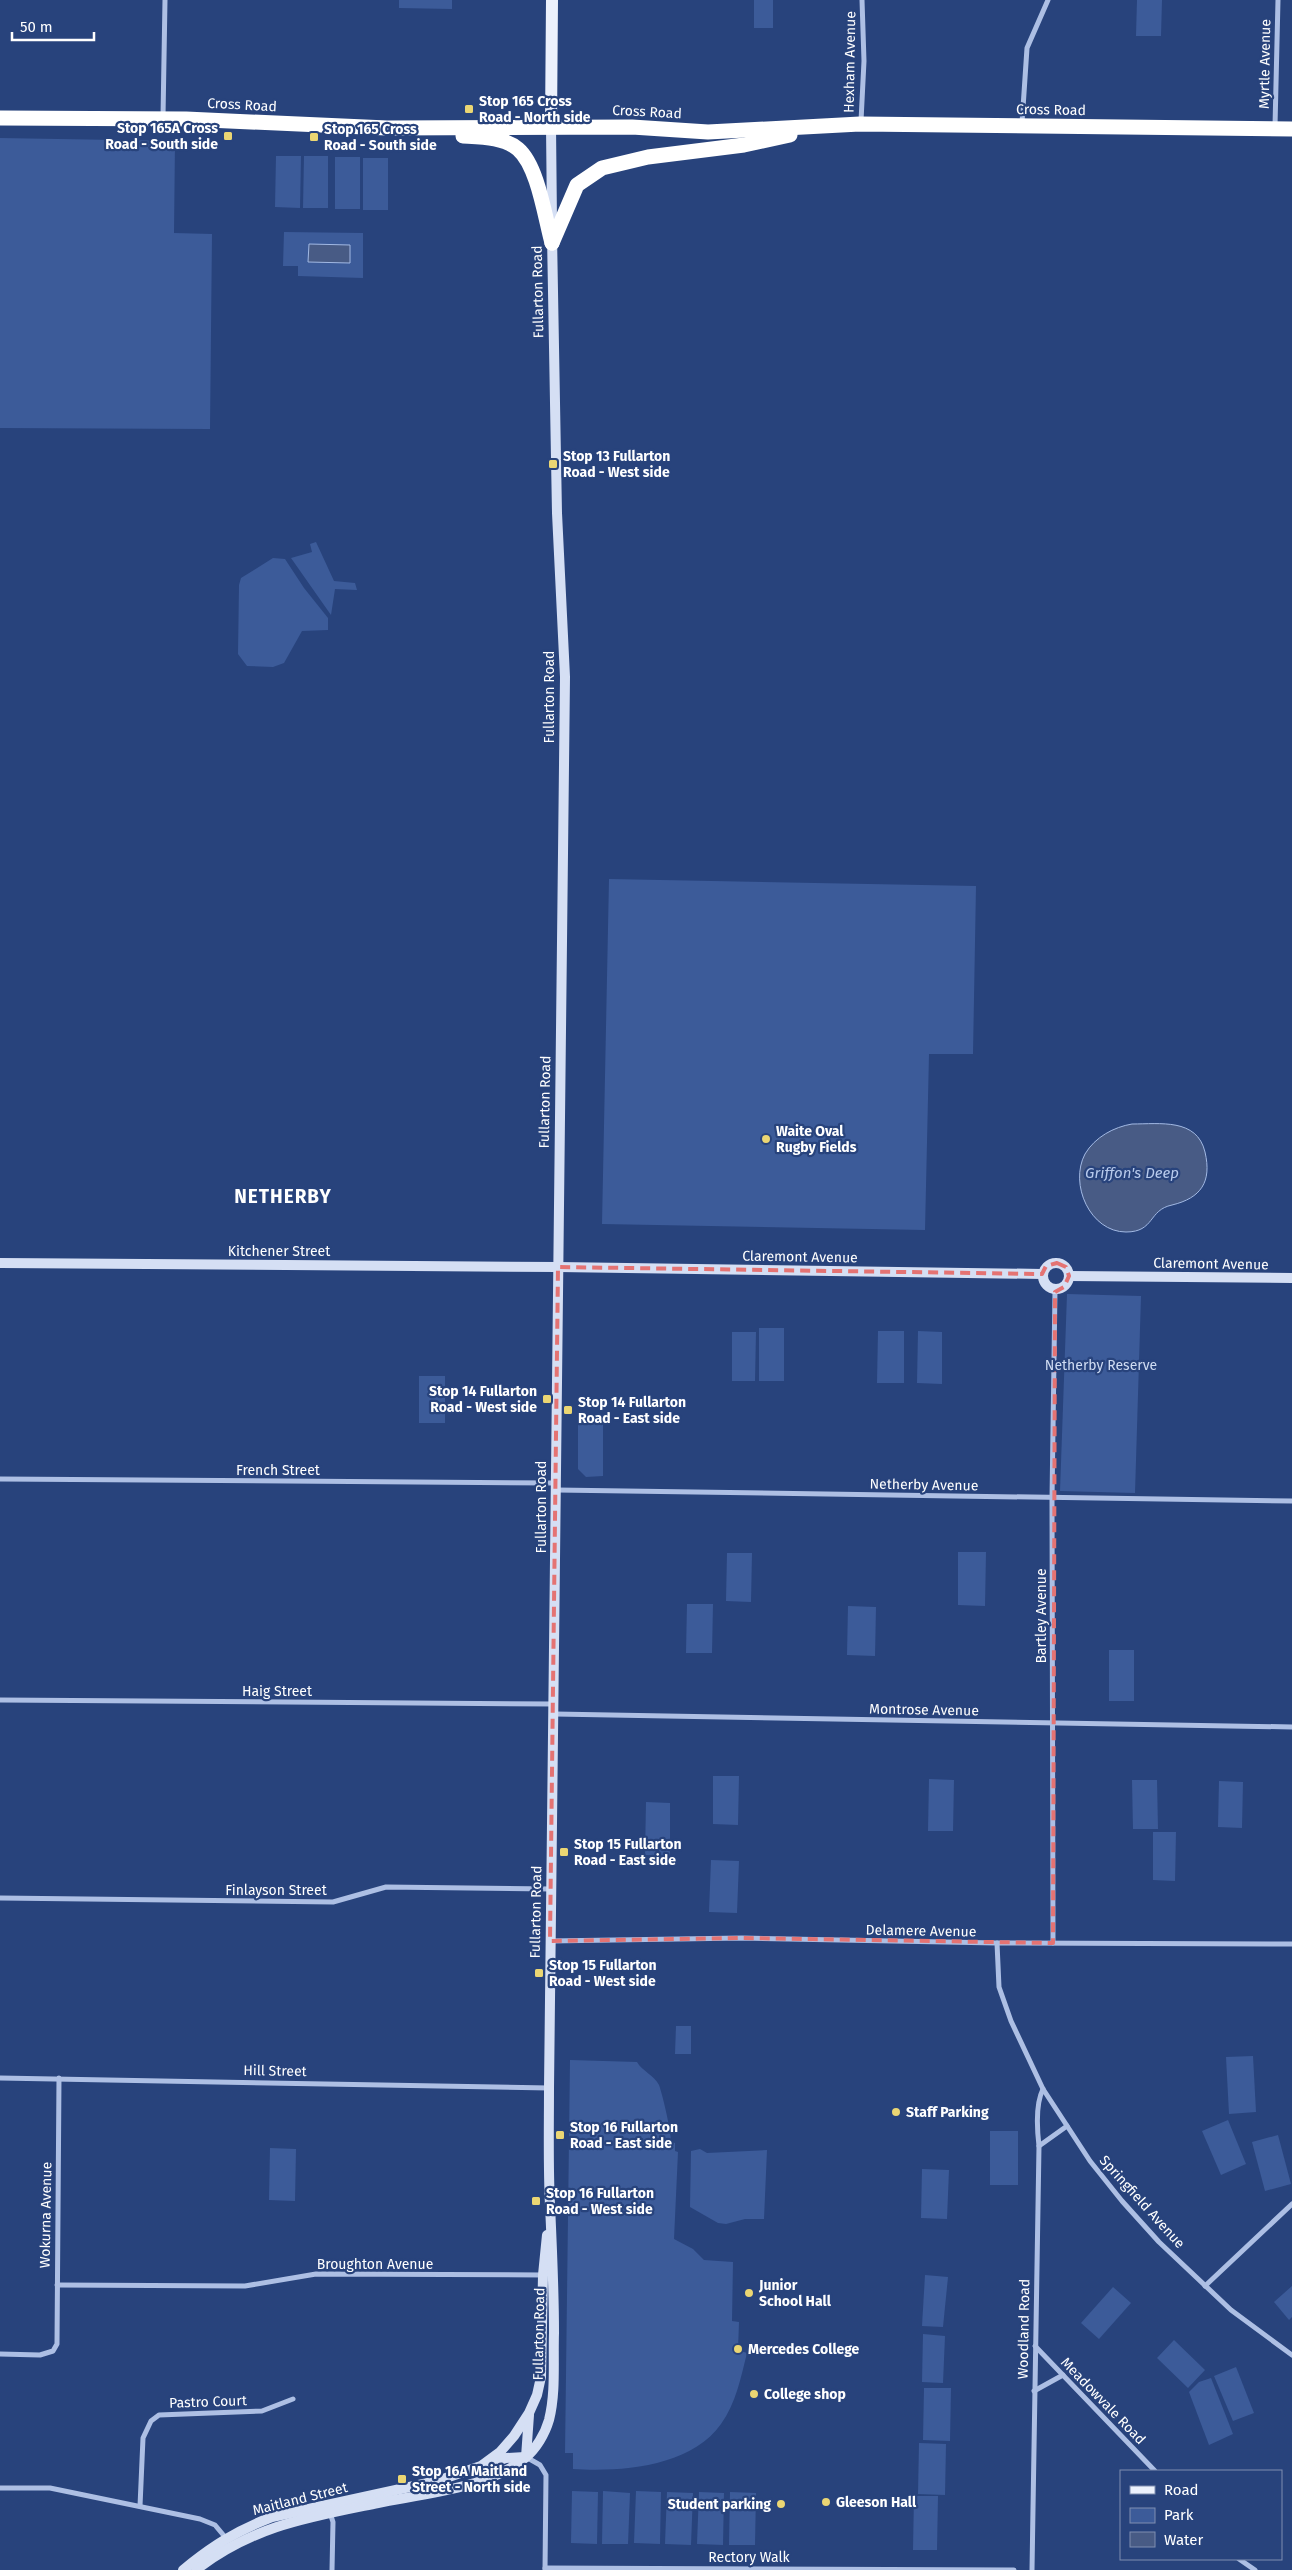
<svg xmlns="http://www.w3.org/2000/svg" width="1292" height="2570" viewBox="0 0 1292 2570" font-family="'Fira Sans',sans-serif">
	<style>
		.green { fill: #3c5b99 }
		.water { fill: #485b85; stroke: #a2b9e4 }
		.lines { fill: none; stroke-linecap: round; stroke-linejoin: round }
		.street { stroke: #adbfe4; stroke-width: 5 }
		.secondary { stroke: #d5dff4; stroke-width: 10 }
		.primary { stroke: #ecf1fc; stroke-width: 12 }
		.highway { stroke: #fff; stroke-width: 15 }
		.marked { fill: none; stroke: #e47373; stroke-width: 4; stroke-dasharray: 10 6; stroke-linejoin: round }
		.poi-dot { fill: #ebd673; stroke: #28437c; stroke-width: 2 }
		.labels { text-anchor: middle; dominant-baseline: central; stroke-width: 4.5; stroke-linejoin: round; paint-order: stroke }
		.street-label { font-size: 14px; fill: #fff; stroke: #28437c }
		.poi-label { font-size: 14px; font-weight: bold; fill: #fff; stroke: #28437c; text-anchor: start }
		.park-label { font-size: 14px; fill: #cfdcf3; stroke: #28437c }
		.water-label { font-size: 15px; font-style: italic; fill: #b8caec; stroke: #28437c }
		.district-label { font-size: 19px; font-weight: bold; letter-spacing: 1px; fill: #fff; stroke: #28437c }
	</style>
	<rect width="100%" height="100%" fill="#28437c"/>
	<g class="green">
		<polygon points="399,0 452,0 452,9 399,8"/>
		<rect x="754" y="0" width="19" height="28"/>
		<polygon points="1137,0 1162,0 1161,36 1136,36"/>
		<polygon points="0,138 175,141 174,233 212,234 210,429 0,428"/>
		<polygon points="276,156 301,156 300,208 275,207"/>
		<polygon points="304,156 328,156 328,208 303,208"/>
		<rect x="335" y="157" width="25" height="52"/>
		<rect x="363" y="158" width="25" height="52"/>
		<polygon points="284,232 363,233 363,278 298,276 298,266 283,266"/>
		<polygon points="316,542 334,581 355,583 357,590 335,589 331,615 291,558 312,552 310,544"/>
		<polygon points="273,558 285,559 304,588 328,618 328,630 302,631 284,663 273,667 247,666 238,654 239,585 241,578"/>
		<polygon points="609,879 976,886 973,1054 929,1054 925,1230 602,1224"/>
		<polygon points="1067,1294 1141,1296 1135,1493 1060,1491"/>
		<rect x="759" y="1328" width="25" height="53"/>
		<polygon points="878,1331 904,1331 904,1383 877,1383"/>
		<polygon points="918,1331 942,1332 942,1384 917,1383"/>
		<polygon points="732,1332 756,1332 755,1381 732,1381"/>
		<rect x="419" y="1376" width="26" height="47"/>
		<polygon points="578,1423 603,1424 603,1476 586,1477 578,1469"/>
		<polygon points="958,1552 986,1552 985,1606 958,1605"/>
		<polygon points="727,1553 752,1553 751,1602 726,1601"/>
		<polygon points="687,1604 713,1604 712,1653 686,1653"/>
		<polygon points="848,1606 876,1607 875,1656 847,1655"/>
		<rect x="1109" y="1650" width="25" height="51"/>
		<polygon points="713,1776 739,1776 738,1825 713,1824"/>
		<polygon points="929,1779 954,1780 953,1831 928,1831"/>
		<polygon points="1132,1780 1157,1780 1158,1829 1133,1829"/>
		<polygon points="1219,1781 1243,1782 1242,1828 1218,1827"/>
		<polygon points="646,1802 670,1803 670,1856 645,1855"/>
		<polygon points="1153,1832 1176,1832 1175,1881 1153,1880"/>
		<polygon points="711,1860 739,1861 737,1913 709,1912"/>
		<polygon points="676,2026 691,2026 691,2054 675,2054"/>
		<polygon points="1253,2056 1256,2112 1229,2114 1226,2057"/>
		<path d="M570,2060L637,2062C642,2071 654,2075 659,2085C663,2096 671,2131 671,2142L675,2143V2151L678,2152L674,2239L693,2249L704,2260L733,2262L732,2321L739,2322L738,2350L747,2353C741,2377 736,2403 721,2424C691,2467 621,2472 573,2469V2453H565Z"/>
		<polygon points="1228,2120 1246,2164 1221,2175 1202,2131"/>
		<rect x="990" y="2131" width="28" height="54"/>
		<polygon points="1278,2135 1291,2184 1265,2191 1252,2142"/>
		<polygon points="270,2148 296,2149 295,2201 269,2200"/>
		<polygon points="700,2149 707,2153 767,2150 764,2219 745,2219 726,2224 718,2223 690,2207 691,2151"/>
		<polygon points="922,2169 949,2170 947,2219 921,2218"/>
		<polygon points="925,2275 948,2277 943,2327 922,2326"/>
		<polygon points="1292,2286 1292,2317 1289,2320 1274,2302"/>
		<polygon points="1113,2287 1131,2303 1099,2339 1081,2323"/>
		<polygon points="923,2334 945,2336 943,2383 922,2382"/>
		<polygon points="1174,2340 1205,2370 1188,2388 1157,2358"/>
		<polygon points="1236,2367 1254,2413 1233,2421 1214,2376"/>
		<polygon points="1211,2378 1233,2434 1209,2445 1189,2392 1199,2382"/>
		<polygon points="924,2388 951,2388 950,2441 923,2440"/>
		<polygon points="919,2443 946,2444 945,2495 918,2494"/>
		<polygon points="572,2491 598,2492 597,2544 571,2543"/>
		<polygon points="603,2491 630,2493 628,2544 602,2544"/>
		<polygon points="636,2491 661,2492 660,2544 634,2543"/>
		<polygon points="667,2492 693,2493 691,2545 665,2544"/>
		<polygon points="699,2492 724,2493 723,2545 697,2544"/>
		<polygon points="730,2492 756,2493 755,2545 729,2545"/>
		<polygon points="914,2496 938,2496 937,2550 913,2550"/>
	</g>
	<g class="water">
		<polygon points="309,244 350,245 350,263 308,262"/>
		<path d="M1132,1124C1160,1124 1197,1118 1205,1152C1212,1182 1201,1198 1172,1205C1148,1210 1155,1232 1126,1232C1090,1232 1069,1184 1085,1154C1095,1137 1114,1127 1132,1124Z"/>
	</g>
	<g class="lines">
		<g class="street">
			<polyline points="163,117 165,0"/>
			<polyline points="861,121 864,61 862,0"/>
			<polyline points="1022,123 1027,48 1048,0"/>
			<polyline points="1275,126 1278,0"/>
			<polyline points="0,1479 557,1483"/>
			<polyline points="557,1490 1292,1501"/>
			<polyline points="0,1700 554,1704"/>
			<polyline points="555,1714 1292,1727"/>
			<polyline points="0,1898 333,1902 386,1887 551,1889"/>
			<polyline points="550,1941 742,1938 997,1943 1292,1944"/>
			<polyline points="997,1943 999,1987 1011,2021 1043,2089 1090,2161 1122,2201 1159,2242 1231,2310 1292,2355"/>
			<polyline points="1053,1943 1052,1499 1055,1290"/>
			<polyline points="0,2078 549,2088"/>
			<polyline points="1039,2146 1067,2126"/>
			<polyline points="57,2285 245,2286 316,2274 543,2275"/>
			<polyline points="1205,2286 1292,2204"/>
			<polyline points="1035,2346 1155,2471"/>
			<polyline points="0,2354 40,2355 53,2351 57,2344 59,2078"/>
			<polyline points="1034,2391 1063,2375"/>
			<polyline points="526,2457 540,2465 546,2475 545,2570"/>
			<polyline points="0,2488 50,2488 200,2519 215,2525 225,2537"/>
			<polyline points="140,2506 143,2438 151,2421 159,2415 262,2411 293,2399"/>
			<polyline points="330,2513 333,2522 332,2570"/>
			<polyline points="1239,2559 1255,2570"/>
			<polyline points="545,2568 1014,2570"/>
			<path d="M1032,2570L1039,2146C1037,2129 1035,2105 1043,2089"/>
		</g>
		<g class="secondary">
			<polyline points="551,126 552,222"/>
			<circle cx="1056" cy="1276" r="13"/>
			<polyline points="0,1263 558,1267 1042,1274"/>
			<polyline points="1069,1276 1292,1278"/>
			<polyline points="526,2457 529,2415"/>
			<polyline points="488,2464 506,2458 525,2457"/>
			<path d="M183,2570C212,2546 236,2531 272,2517L437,2481L481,2466L500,2452L514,2436L529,2413L537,2395L541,2377L543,2275L547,2235"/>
			<path d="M196,2570C252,2526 309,2517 378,2503C423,2494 489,2488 525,2458C536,2449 545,2434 549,2420C556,2392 553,2362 554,2333C554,2290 552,2248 550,2205C548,2166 549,2127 549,2088L565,677L557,513L552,236"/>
		</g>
		<polyline class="primary" points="551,126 552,0"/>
		<g class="highway">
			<polyline points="0,118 186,119 387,128 632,127 708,132 860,124 1292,129"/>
			<path d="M463,136C481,137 504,137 518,149C538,166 545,218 552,243"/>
			<polyline points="552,243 577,185 602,168 648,157 744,145 790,135"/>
		</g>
	</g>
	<path class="marked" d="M1057,1263L1066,1267L1069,1276L1064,1287L1055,1292L1053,1943L742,1938L550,1941L558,1267L1042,1274L1046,1266Z"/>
	<g class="poi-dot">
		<rect x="464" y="104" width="10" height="10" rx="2.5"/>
		<rect x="223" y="131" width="10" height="10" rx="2.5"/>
		<rect x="309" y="132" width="10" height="10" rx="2.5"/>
		<rect x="548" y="459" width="10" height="10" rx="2.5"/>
		<circle cx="766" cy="1139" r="5"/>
		<rect x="542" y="1394" width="10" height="10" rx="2.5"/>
		<rect x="563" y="1405" width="10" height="10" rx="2.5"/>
		<rect x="559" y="1847" width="10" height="10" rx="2.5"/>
		<rect x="534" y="1968" width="10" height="10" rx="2.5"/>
		<circle cx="896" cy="2112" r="5"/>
		<rect x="555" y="2130" width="10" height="10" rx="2.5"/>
		<rect x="531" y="2196" width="10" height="10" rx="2.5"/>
		<circle cx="749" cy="2293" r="5"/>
		<circle cx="738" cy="2349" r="5"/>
		<circle cx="754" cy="2394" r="5"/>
		<rect x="397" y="2474" width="10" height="10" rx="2.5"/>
		<circle cx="826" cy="2502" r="5"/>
		<circle cx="781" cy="2504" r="5"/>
	</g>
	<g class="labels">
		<g class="street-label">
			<text transform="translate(850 62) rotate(-89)">Hexham Avenue</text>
			<text transform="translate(1265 64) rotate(-89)">Myrtle Avenue</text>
			<text transform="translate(242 105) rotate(3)">Cross Road</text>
			<text transform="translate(1051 110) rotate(1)">Cross Road</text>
			<text transform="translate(647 112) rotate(3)">Cross Road</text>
			<text transform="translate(538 292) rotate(-91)">Fullarton Road</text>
			<text transform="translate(549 697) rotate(-90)">Fullarton Road</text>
			<text transform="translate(545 1102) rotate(-89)">Fullarton Road</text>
			<text x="279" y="1251">Kitchener Street</text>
			<text transform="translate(800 1257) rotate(1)">Claremont Avenue</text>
			<text transform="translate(1211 1264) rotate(1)">Claremont Avenue</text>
			<text x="278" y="1470">French Street</text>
			<text transform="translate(924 1485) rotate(1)">Netherby Avenue</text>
			<text transform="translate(541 1507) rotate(-90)">Fullarton Road</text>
			<text transform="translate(1041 1616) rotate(-90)">Bartley Avenue</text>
			<text x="277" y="1691">Haig Street</text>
			<text transform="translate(924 1710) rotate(1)">Montrose Avenue</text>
			<text x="276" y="1890">Finlayson Street</text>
			<text transform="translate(536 1912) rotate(-89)">Fullarton Road</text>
			<text transform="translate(921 1931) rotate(1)">Delamere Avenue</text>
			<text transform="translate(275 2071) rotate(1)">Hill Street</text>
			<text transform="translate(1142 2202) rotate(48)">Springfield Avenue</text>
			<text transform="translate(46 2215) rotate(-89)">Wokurna Avenue</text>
			<text x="375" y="2264">Broughton Avenue</text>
			<text transform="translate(1024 2329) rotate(-89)">Woodland Road</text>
			<text transform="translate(539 2334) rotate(-89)">Fullarton Road</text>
			<text transform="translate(1103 2401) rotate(46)">Meadowvale Road</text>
			<text transform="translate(208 2402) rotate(-2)">Pastro Court</text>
			<text transform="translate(300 2499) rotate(-14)">Maitland Street</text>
			<text x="749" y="2557">Rectory Walk</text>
		</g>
		<g class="poi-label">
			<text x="479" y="101">Stop 165 Cross<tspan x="479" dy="16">Road - North side</tspan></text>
			<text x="218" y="128" text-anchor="end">Stop 165A Cross<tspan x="218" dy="16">Road - South side</tspan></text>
			<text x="324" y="129">Stop 165 Cross<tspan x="324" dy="16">Road - South side</tspan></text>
			<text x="563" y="456">Stop 13 Fullarton<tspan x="563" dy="16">Road - West side</tspan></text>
			<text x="776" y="1131">Waite Oval<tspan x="776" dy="16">Rugby Fields</tspan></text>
			<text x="537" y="1391" text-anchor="end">Stop 14 Fullarton<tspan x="537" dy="16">Road - West side</tspan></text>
			<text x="578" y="1402">Stop 14 Fullarton<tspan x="578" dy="16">Road - East side</tspan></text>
			<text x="574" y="1844">Stop 15 Fullarton<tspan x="574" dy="16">Road - East side</tspan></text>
			<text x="549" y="1965">Stop 15 Fullarton<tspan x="549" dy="16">Road - West side</tspan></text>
			<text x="906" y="2112">Staff Parking</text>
			<text x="570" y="2127">Stop 16 Fullarton<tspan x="570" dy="16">Road - East side</tspan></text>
			<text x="546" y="2193">Stop 16 Fullarton<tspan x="546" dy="16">Road - West side</tspan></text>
			<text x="759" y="2285">Junior<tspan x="759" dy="16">School Hall</tspan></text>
			<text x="748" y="2349">Mercedes College</text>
			<text x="764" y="2394">College shop</text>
			<text x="412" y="2471">Stop 16A Maitland<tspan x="412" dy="16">Street - North side</tspan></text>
			<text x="836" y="2502">Gleeson Hall</text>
			<text x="771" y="2504" text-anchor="end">Student parking</text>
		</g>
		<g class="park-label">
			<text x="1101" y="1365">Netherby Reserve</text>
		</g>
		<g class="water-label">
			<text x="1132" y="1173">Griffon's Deep</text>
		</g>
		<g class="district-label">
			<text x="283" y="1196">NETHERBY</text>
		</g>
	</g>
	<rect x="1120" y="2470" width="162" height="90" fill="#28437c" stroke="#7e8eb0"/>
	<rect x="1130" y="2486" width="25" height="8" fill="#ecf1fc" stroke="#7e8eb0"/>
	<text x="1164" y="2495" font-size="15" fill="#ffffff">Road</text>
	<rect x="1130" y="2508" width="25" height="15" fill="#3c5b99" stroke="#7e8eb0"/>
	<text x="1164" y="2520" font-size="15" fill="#ffffff">Park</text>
	<rect x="1130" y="2532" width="25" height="15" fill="#485b85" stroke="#7e8eb0"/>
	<text x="1164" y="2545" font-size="15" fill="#ffffff">Water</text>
	<path d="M12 32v8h82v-8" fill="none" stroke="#ffffff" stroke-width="2.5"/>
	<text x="20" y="32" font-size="15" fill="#ffffff" stroke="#28437c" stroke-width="4" paint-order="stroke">50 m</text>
</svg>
